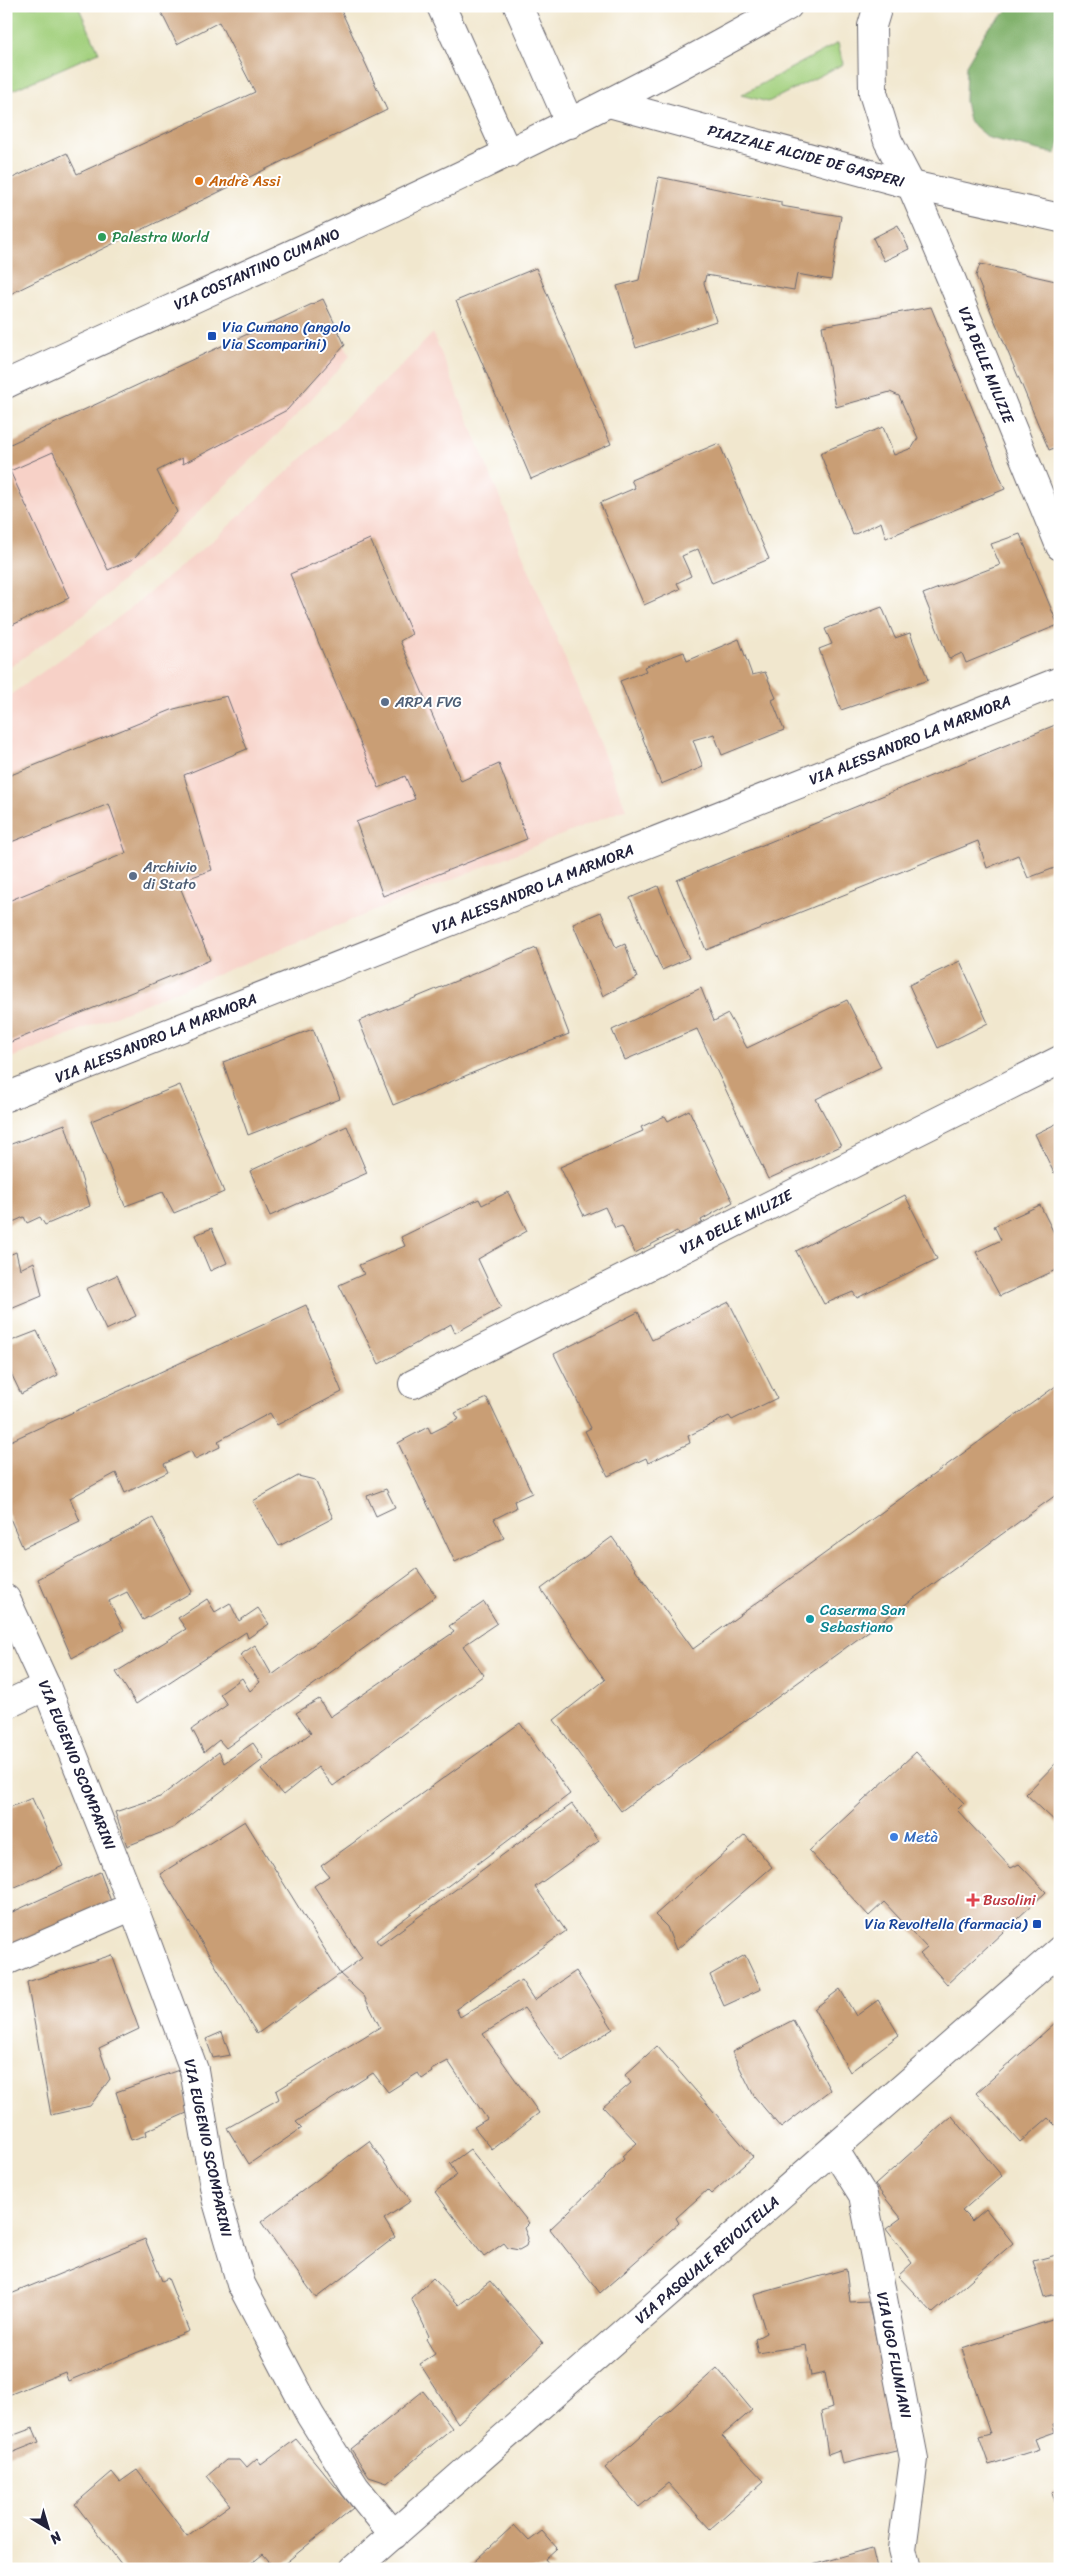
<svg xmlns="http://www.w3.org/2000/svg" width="1066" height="2575" viewBox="0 0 1066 2575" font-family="Sriracha,sans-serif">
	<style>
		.built { fill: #f7d1c7 }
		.green { fill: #a3d07e; stroke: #62795c }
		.forest { fill: #82b26d; stroke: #526a54 }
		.building { fill: #c99e74 }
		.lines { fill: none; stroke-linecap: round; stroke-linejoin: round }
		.minor-casing { stroke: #6a676e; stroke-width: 30 }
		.major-casing { stroke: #6a676e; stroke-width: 30 }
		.minor { stroke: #fff; stroke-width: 28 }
		.major { stroke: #fff; stroke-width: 28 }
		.food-dot { fill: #e8710a; stroke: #fff; stroke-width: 2 }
		.leisure-dot { fill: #2e9e5b; stroke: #fff; stroke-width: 2 }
		.transit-dot { fill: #1a4fb4; stroke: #fff; stroke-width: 2 }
		.service-dot { fill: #5c6f8a; stroke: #fff; stroke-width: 2 }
		.culture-dot { fill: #0f9aa8; stroke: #fff; stroke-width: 2 }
		.shop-dot { fill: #3f7fe0; stroke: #fff; stroke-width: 2 }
		.health-dot { fill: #e0444e; stroke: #fff; stroke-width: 2 }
		.labels { text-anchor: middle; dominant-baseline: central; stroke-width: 4; stroke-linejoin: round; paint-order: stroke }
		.street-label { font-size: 15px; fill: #22223b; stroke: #fff }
		.food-label { font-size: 15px; fill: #c56008; stroke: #fff; text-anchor: start }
		.leisure-label { font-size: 15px; fill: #27864d; stroke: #fff; text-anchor: start }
		.transit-label { font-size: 15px; fill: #164399; stroke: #fff; text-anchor: start }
		.service-label { font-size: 15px; fill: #4e5e75; stroke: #fff; text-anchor: start }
		.culture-label { font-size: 15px; fill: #0d838f; stroke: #fff; text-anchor: start }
		.shop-label { font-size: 15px; fill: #366cbe; stroke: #fff; text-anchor: start }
		.health-label { font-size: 15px; fill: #be3a42; stroke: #fff; text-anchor: start }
	</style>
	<rect width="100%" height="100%" fill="#fff"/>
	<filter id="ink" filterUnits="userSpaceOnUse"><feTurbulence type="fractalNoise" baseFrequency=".02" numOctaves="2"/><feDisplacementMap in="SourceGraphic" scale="10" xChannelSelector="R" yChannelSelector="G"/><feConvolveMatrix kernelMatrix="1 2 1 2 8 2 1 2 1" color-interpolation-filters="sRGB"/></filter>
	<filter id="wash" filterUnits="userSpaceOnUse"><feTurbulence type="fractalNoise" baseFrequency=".0096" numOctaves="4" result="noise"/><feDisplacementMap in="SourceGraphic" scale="20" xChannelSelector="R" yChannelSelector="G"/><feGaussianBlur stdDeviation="1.12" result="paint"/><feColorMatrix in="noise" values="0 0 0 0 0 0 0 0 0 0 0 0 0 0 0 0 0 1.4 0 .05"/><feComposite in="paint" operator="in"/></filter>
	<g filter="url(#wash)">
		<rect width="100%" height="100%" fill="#f1e7ce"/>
		<g class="built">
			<polygon points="323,299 350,356 295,417 183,527 87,612 6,670 6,446"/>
			<polygon points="433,333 626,809 6,1060 6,698 114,621 217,537 400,367"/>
		</g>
		<g class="green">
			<polygon points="6,6 78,6 99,52 6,93"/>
			<polygon points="838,43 843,64 768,102 741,95"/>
		</g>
		<polygon class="forest" points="1013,6 1060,6 1060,141 1056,154 989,138 969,121 965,101 966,65 988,28"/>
		<g id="blocks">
			<g class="building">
				<polygon points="158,6 339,6 387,110 6,296 6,181 67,153 77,174 255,92 219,22 177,44"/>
				<polygon points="659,177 781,202 781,206 841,216 831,280 797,274 794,290 706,275 704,283 716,321 636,348 617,286 639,280"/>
				<polygon points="898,225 909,249 884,261 873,238"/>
				<polygon points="980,264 1060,282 1060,446 1049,450 976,276"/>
				<polygon points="536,268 611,444 531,479 456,301"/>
				<polygon points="323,299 345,345 287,410 183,464 182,458 157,471 177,512 133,559 108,570 53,452 10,471 69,598 6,628 6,446"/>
				<polygon points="931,307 1005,489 886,538 881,522 853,535 820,453 883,427 894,455 912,448 918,438 899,396 890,392 836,407 822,326"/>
				<polygon points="719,443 769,559 712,583 698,549 682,556 691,576 677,583 680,589 644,605 600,503 635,488 631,480"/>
				<polygon points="1020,534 1058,625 966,663 962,653 949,659 923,594 1000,565 991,544"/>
				<polygon points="370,539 412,634 400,641 461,781 499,764 527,839 383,896 356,822 415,799 405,776 379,788 290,574"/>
				<polygon points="882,607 895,638 910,633 928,680 841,710 819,649 832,644 825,629"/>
				<polygon points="739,639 752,675 765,672 776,698 772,700 784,730 722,755 714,734 693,740 703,767 661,784 620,681 646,671 644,667 684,652 687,661"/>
				<polygon points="227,696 247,749 184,775 212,870 178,882 210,960 6,1044 6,902 126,853 109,804 6,844 6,777 174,709"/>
				<polygon points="1060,723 1060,866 1028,878 1018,855 987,868 978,841 706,950 677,880"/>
				<polygon points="658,886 689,958 662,970 630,898"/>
				<polygon points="601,912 616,948 625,944 637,978 603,996 573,924"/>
				<polygon points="536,948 569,1034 393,1105 359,1021"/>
				<polygon points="960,961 988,1023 938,1048 909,985"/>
				<polygon points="701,988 714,1021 728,1014 747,1048 847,1000 881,1067 816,1099 841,1146 768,1179 697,1029 625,1060 612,1030"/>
				<polygon points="313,1029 340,1099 248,1135 223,1062"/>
				<polygon points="180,1085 224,1192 174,1213 163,1192 125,1206 91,1121"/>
				<polygon points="689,1110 733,1202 701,1220 703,1225 679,1234 677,1231 635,1253 622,1226 615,1228 605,1207 584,1216 560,1167 643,1131 641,1127 665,1116 668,1121"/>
				<polygon points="1060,1122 1060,1170 1054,1173 1035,1134"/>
				<polygon points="65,1124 90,1206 45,1225 40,1217 27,1223 24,1217 6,1225 6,1146"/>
				<polygon points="347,1126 367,1173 270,1216 250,1171"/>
				<polygon points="508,1192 527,1231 478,1259 501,1308 455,1333 451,1324 379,1364 339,1285 364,1274 359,1265 405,1246 401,1237 479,1199 482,1205"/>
				<polygon points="905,1195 937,1259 857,1298 853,1292 824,1304 796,1251"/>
				<polygon points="1040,1205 1060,1245 1060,1268 1000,1296 976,1252 1001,1240 994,1226"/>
				<polygon points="212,1228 227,1263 210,1271 195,1235"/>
				<polygon points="6,1247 9,1255 16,1252 20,1269 34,1262 42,1296 6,1311"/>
				<polygon points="117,1275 136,1316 106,1330 86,1289"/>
				<polygon points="729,1302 777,1398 732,1420 729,1416 688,1436 690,1443 648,1463 646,1458 608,1476 585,1431 591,1428 554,1354 638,1312 652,1340"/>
				<polygon points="306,1305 342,1392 277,1425 270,1413 218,1441 220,1447 195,1459 191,1451 164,1464 168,1472 125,1493 116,1473 70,1498 80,1521 23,1548 6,1509 6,1443"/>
				<polygon points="37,1331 58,1375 21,1394 8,1367 6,1368 6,1343"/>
				<polygon points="1060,1383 1060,1492 621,1811 554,1720 605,1680 541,1589 612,1537 693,1649"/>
				<polygon points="487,1398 532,1493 514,1501 516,1508 494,1519 504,1538 455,1562 398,1443 428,1427 431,1433 459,1419 455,1413"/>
				<polygon points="298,1476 315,1480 333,1518 279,1546 253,1501"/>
				<polygon points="386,1489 395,1507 376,1516 367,1496"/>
				<polygon points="153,1518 192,1592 143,1620 127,1592 109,1601 124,1630 72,1658 38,1579"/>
				<polygon points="417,1569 436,1596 226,1748 219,1740 204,1752 192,1729 227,1705 220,1694 242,1678 250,1691 260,1682 240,1655 255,1645 272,1675"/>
				<polygon points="207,1599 215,1612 230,1603 239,1621 258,1608 269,1624 248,1638 246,1632 136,1704 116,1672 186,1629 178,1618"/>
				<polygon points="484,1602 497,1623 463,1646 484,1675 333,1786 318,1767 283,1795 261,1770 311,1733 296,1713 319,1699 330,1717 454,1632 449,1626"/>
				<polygon points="520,1723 570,1794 376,1940 380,1945 572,1804 599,1841 535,1887 566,1931 456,2009 460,2017 521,1980 534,2000 576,1971 613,2029 562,2061 524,2008 483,2034 539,2113 492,2149 474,2127 487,2119 448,2061 431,2070 432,2072 422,2079 418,2073 388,2092 373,2073 296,2122 302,2128 249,2164 227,2128 279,2099 276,2091 380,2027 364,1996 340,1974 362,1958 314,1886 329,1876 321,1866"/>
				<polygon points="253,1743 264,1759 173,1828 127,1846 115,1812 160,1797 219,1752 224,1763"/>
				<polygon points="916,1752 964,1803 957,1810 1011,1868 1019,1864 1046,1892 947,1984 920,1954 927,1948 884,1902 869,1916 809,1851"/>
				<polygon points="1060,1759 1060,1826 1026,1794"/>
				<polygon points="32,1798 63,1866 6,1891 6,1809"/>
				<polygon points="245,1821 340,1974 257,2034 160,1874"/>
				<polygon points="745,1835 772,1867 676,1950 667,1927 655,1915"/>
				<polygon points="100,1872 112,1904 6,1951 6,1915"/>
				<polygon points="112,1955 139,2029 99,2048 110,2079 90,2106 51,2115 27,1982"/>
				<polygon points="745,1955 761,1989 724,2006 710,1975"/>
				<polygon points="840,1989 856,2016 878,2000 899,2035 850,2072 814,2009"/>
				<polygon points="793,2020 830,2090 781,2128 754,2096 732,2052"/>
				<polygon points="1056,2022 1060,2026 1060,2121 1055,2125 1048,2118 1020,2142 976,2093"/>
				<polygon points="222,2032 230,2055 213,2058 206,2039"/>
				<polygon points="657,2046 753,2157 711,2194 707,2190 676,2218 679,2223 600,2293 550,2229 624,2159 622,2156 637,2143 603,2107 631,2083 625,2075"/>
				<polygon points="179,2070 189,2112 146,2131 147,2135 131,2140 116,2092"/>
				<polygon points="952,2116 1002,2176 962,2211 972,2221 986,2209 1013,2243 933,2313 898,2276 912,2263 886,2229 901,2218 875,2185"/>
				<polygon points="369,2141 411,2201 384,2219 395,2237 316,2298 261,2222"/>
				<polygon points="470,2149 529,2223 524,2228 528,2238 526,2246 519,2250 508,2248 504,2243 484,2257 435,2192 457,2175 450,2164"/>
				<polygon points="145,2239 162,2281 168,2278 189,2331 68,2381 65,2372 6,2396 6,2296"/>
				<polygon points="1060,2254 1060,2293 1044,2297 1033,2261"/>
				<polygon points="846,2269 850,2302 868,2301 900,2450 842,2464 839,2450 828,2454 821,2412 832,2408 825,2373 811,2376 806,2345 758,2353 755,2339 766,2333 754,2295"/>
				<polygon points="433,2278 459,2305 490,2281 543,2343 458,2423 420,2364 435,2354 426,2339 429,2336 411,2298"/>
				<polygon points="1055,2319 1060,2333 1060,2422 1053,2424 1055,2432 1035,2439 1039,2449 989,2465 979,2437 990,2434 962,2349"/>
				<polygon points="717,2368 752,2410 722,2436 764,2481 710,2529 668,2483 639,2507 605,2468"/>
				<polygon points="423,2391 452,2428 387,2483 369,2477 351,2449"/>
				<polygon points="33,2428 39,2442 6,2455 6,2438"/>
				<polygon points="296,2439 353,2508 278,2569 276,2569 263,2554 245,2569 125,2569 75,2504 112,2472 120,2482 137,2470 187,2536 230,2505 207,2476 226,2460 239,2460 246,2468 257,2458 261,2465"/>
				<polygon points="1060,2490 1060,2513 1059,2513 1052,2492"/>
				<polygon points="514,2525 529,2541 542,2531 557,2548 545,2559 553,2569 466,2569"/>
				<polygon points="872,2548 877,2569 802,2569 802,2568"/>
			</g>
		</g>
	</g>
	<g filter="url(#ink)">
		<use href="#blocks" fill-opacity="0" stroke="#6a676e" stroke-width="1"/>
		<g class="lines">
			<defs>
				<g id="minor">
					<polyline points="441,6 508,154"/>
					<polyline points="518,6 570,124"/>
					<polyline points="878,6 872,26 873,93 888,141 911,185 950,276 1060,546"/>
					<polyline points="609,103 911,185 1060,218"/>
					<path d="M6,384C269,263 536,150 788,6"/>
					<polyline points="6,1097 1060,681"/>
					<polyline points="413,1384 1060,1060"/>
					<polyline points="6,1599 46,1686 133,1906 194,2070 216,2198 241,2284 310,2415 355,2487 394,2535"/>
					<polyline points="6,1705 46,1686"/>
					<polyline points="6,1961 133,1906"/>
					<polyline points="834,2149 863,2195 914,2459 902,2549 907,2569"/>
				</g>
				<polyline id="major" points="354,2569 1060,1950"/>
			</defs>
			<use href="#minor" class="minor-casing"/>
			<use href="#major" class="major-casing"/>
			<use href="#minor" class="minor"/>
			<use href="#major" class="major"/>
		</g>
	</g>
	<circle class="food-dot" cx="199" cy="181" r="5"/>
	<circle class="leisure-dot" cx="102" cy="237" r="5"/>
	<g class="transit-dot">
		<rect x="207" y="331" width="10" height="10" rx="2.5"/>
		<rect x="1032" y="1919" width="10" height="10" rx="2.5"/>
	</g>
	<g class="service-dot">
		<circle cx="385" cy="702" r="5"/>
		<circle cx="133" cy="876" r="5"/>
	</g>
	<circle class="culture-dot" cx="810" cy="1619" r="5"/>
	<circle class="shop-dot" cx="894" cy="1837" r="5"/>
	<path class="health-dot" d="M970.5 1892.5h5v5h5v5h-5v5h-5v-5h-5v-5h5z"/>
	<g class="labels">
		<g class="street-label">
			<text transform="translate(806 156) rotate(15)">PIAZZALE ALCIDE DE GASPERI</text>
			<text transform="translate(257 269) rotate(-24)">VIA COSTANTINO CUMANO</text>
			<text transform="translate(986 365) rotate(68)">VIA DELLE MILIZIE</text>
			<text transform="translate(910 740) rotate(-22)">VIA ALESSANDRO LA MARMORA</text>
			<text transform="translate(533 889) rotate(-22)">VIA ALESSANDRO LA MARMORA</text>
			<text transform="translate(156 1038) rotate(-22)">VIA ALESSANDRO LA MARMORA</text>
			<text transform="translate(736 1222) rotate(-27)">VIA DELLE MILIZIE</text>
			<text transform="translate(77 1765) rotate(68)">VIA EUGENIO SCOMPARINI</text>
			<text transform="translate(208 2148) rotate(78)">VIA EUGENIO SCOMPARINI</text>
			<text transform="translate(707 2260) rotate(-41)">VIA PASQUALE REVOLTELLA</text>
			<text transform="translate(894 2355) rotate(79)">VIA UGO FLUMIANI</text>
		</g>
		<g class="food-label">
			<text x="209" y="181">Andrè Assi</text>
		</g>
		<g class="leisure-label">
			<text x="112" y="237">Palestra World</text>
		</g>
		<g class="transit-label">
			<text x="222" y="327">Via Cumano (angolo<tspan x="222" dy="17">Via Scomparini)</tspan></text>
			<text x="1027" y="1924" text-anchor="end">Via Revoltella (farmacia)</text>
		</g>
		<g class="service-label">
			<text x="395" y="702">ARPA FVG</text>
			<text x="143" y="867">Archivio<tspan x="143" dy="17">di Stato</tspan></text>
		</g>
		<g class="culture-label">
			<text x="820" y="1610">Caserma San<tspan x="820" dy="17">Sebastiano</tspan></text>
		</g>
		<g class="shop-label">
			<text x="904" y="1837">Metà</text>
		</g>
		<g class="health-label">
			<text x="983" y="1900">Busolini</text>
		</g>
	</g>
	<rect width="1066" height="2575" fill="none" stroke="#fff" stroke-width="25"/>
	<g transform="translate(48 2528) rotate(142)" stroke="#ffffff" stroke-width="4" paint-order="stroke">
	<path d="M0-4L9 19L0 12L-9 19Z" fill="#22223b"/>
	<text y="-8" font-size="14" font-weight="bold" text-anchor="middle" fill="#22223b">N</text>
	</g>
</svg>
